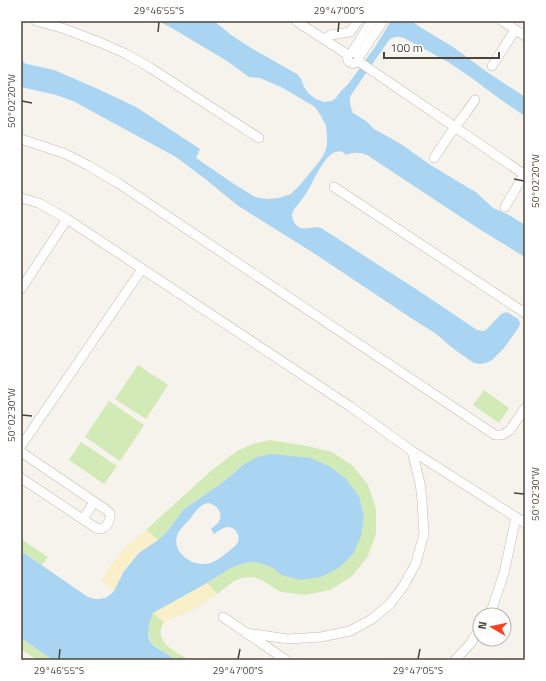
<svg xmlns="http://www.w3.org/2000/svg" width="546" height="681" viewBox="0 0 546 681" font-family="'Titillium Web',sans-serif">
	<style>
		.green { fill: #d2eab5 }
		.sand { fill: #f9efc9 }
		.water { fill: #a9d4f2; fill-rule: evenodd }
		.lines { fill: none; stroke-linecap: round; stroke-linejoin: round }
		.minor-casing { stroke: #c2bbae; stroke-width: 10 }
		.minor { stroke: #fff; stroke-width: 9 }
		.ticks { fill: none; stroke: #4b4439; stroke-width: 1.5 }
		.neatline { fill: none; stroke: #4b4439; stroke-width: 1.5 }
		.ticks-label { font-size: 10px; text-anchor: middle; fill: #4b4439 }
	</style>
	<rect width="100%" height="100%" fill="#f6f3ec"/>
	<g class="green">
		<polygon points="138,365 168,385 146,419 115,399"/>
		<polygon points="484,390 509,408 499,423 473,405"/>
		<polygon points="109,401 144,425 120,461 85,437"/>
		<polygon points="270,440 307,446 332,452 353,466 368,485 376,509 376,534 367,558 351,577 330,590 305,595 281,592 260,579 251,577 242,578 234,581 217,594 207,583 231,568 241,564 252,562 263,564 273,568 281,575 321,577 339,568 353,554 364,516 359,496 346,479 243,465 222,483 184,509 166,533 158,540 146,530 212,470 237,451 253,444"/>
		<polygon points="81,442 117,466 104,484 69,460"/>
		<polygon points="21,539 48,557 42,565 21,551"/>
		<path d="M153,613L164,622C152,642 175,651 189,660H176L152,644L149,636L148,628L149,620Z"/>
		<polygon points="21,638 53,660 37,660 21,649"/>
	</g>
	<g class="sand">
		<polygon points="146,530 158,540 139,553 124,570 114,591 101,580 121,552"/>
		<polygon points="207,583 217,594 196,608 164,622 153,613"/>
	</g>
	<g class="water">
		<path d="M158,21H214L231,35L251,48L297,74L301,79L304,87L309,94L316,99L324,102L332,101L336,98L341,91L349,83L375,47L391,21H412L420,27L453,47L487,72L525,97V116L504,102L469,76L448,62L404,38C398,36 394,36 389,40L353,92L350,97V102L351,108L353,113L366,121L374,129L401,144L429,164L477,193L493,208L507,214L525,225V257L479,229L367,155C359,152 354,152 346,155C343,152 340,150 336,152C331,153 327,158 324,162C315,174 310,190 300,202C297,206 293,209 292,215C292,219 294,223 297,226C305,232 312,225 321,228L419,291L477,330L483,331L486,330L501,314L507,312L518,319L520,323L519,327L504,348L492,360L486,363L480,364L474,363L455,350L435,333L414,320L312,252L237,205L204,178L176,157L73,101L56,95L21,87V28V57L24,63L27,64L54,70L98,89L136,107L200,149L196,158L237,186L255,197L267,199L279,198L291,194L300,185L321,159L325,152L327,144V136L326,126L321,116L315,107L283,88L260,78L249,77L227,61L170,27Z"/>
		<path d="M272,454L310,458L329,466L346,479L359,496L364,516L361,536L353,554L339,568L321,577L301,580L281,575L273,568L263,564L252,562L241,564L231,568L207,583L153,613C149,622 145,635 152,644C156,648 171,656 176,660H53L21,638V551L88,597L94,599H99L105,598L110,595L114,591L124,571L139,553L158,540L166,533L184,509L222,483L243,465L257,457ZM208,503C218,505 224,514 218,523C216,525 213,527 211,529L214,534C217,532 221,529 224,528C233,524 241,534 238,542C236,546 232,548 229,551C219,559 210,567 196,563C185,560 173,549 177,536C178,531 186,523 190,519C195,512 199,505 208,503Z"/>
	</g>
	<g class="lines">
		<defs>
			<g id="minor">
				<polyline points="36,21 62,28 99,42 124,53 149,67 259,138"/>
				<polyline points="296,21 348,55"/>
				<polyline points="502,21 525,36"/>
				<polyline points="324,39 331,35 350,32 358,21"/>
				<polyline points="352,52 372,21"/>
				<circle cx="353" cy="58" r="5.5"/>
				<polyline points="359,57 383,21"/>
				<polyline points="358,61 525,175"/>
				<polyline points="492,66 515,30"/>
				<polyline points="21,139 66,154 89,166 118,183 495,435 502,435 510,430 525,408"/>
				<polyline points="434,158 450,134 465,114 475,100"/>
				<polyline points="334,187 525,313"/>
				<polyline points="21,198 39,203 67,219 351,407 412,451 525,523"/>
				<polyline points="505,207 525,173"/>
				<polyline points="21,289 67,219"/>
				<polyline points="21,446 142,269"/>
				<path d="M21,452L105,509L110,513C111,518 108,526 103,528C101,529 99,529 96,528L21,478"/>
				<polyline points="83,519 94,502"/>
				<polyline points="488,615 492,609 504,573 516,517"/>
				<polyline points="223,617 286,660"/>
				<polyline points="246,633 288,639 321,637 350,631 372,619 390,604 404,585 416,563 424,534 422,500 420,483 412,451"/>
				<polyline points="455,660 470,644 480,628"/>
			</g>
		</defs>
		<use href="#minor" class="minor-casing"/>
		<use href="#minor" class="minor"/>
	</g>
	<path class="ticks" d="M158,32L159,22M338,32L339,22M22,101L32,103M514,179L524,181M22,415L32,416M514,493L524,494M59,659L60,649M238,659L240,649M418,659L420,649"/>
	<rect width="546" height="681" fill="none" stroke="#ffffff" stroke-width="44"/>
	<g transform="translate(492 627) rotate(279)"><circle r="19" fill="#ffffff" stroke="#b7b4b0"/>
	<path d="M0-3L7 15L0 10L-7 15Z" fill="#fc3f1d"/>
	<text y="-6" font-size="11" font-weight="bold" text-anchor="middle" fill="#4b4439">N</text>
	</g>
	<path d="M384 52v6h115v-6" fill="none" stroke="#4b4439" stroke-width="2"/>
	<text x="390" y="52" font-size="12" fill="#4b4439" stroke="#ffffff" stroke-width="3" paint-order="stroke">100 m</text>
	<rect x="22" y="22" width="502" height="637" class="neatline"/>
	<g class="ticks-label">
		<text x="159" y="14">29°46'55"S</text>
		<text x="339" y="14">29°47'00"S</text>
		<text transform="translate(11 101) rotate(-90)" y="4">50°02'20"W</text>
		<text transform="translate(535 181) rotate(-90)" y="4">50°02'20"W</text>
		<text transform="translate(11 415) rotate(-90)" y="4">50°02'30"W</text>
		<text transform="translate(535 494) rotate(-90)" y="4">50°02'30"W</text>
		<text x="59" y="674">29°46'55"S</text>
		<text x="238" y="674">29°47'00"S</text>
		<text x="418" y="674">29°47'05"S</text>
	</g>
</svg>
